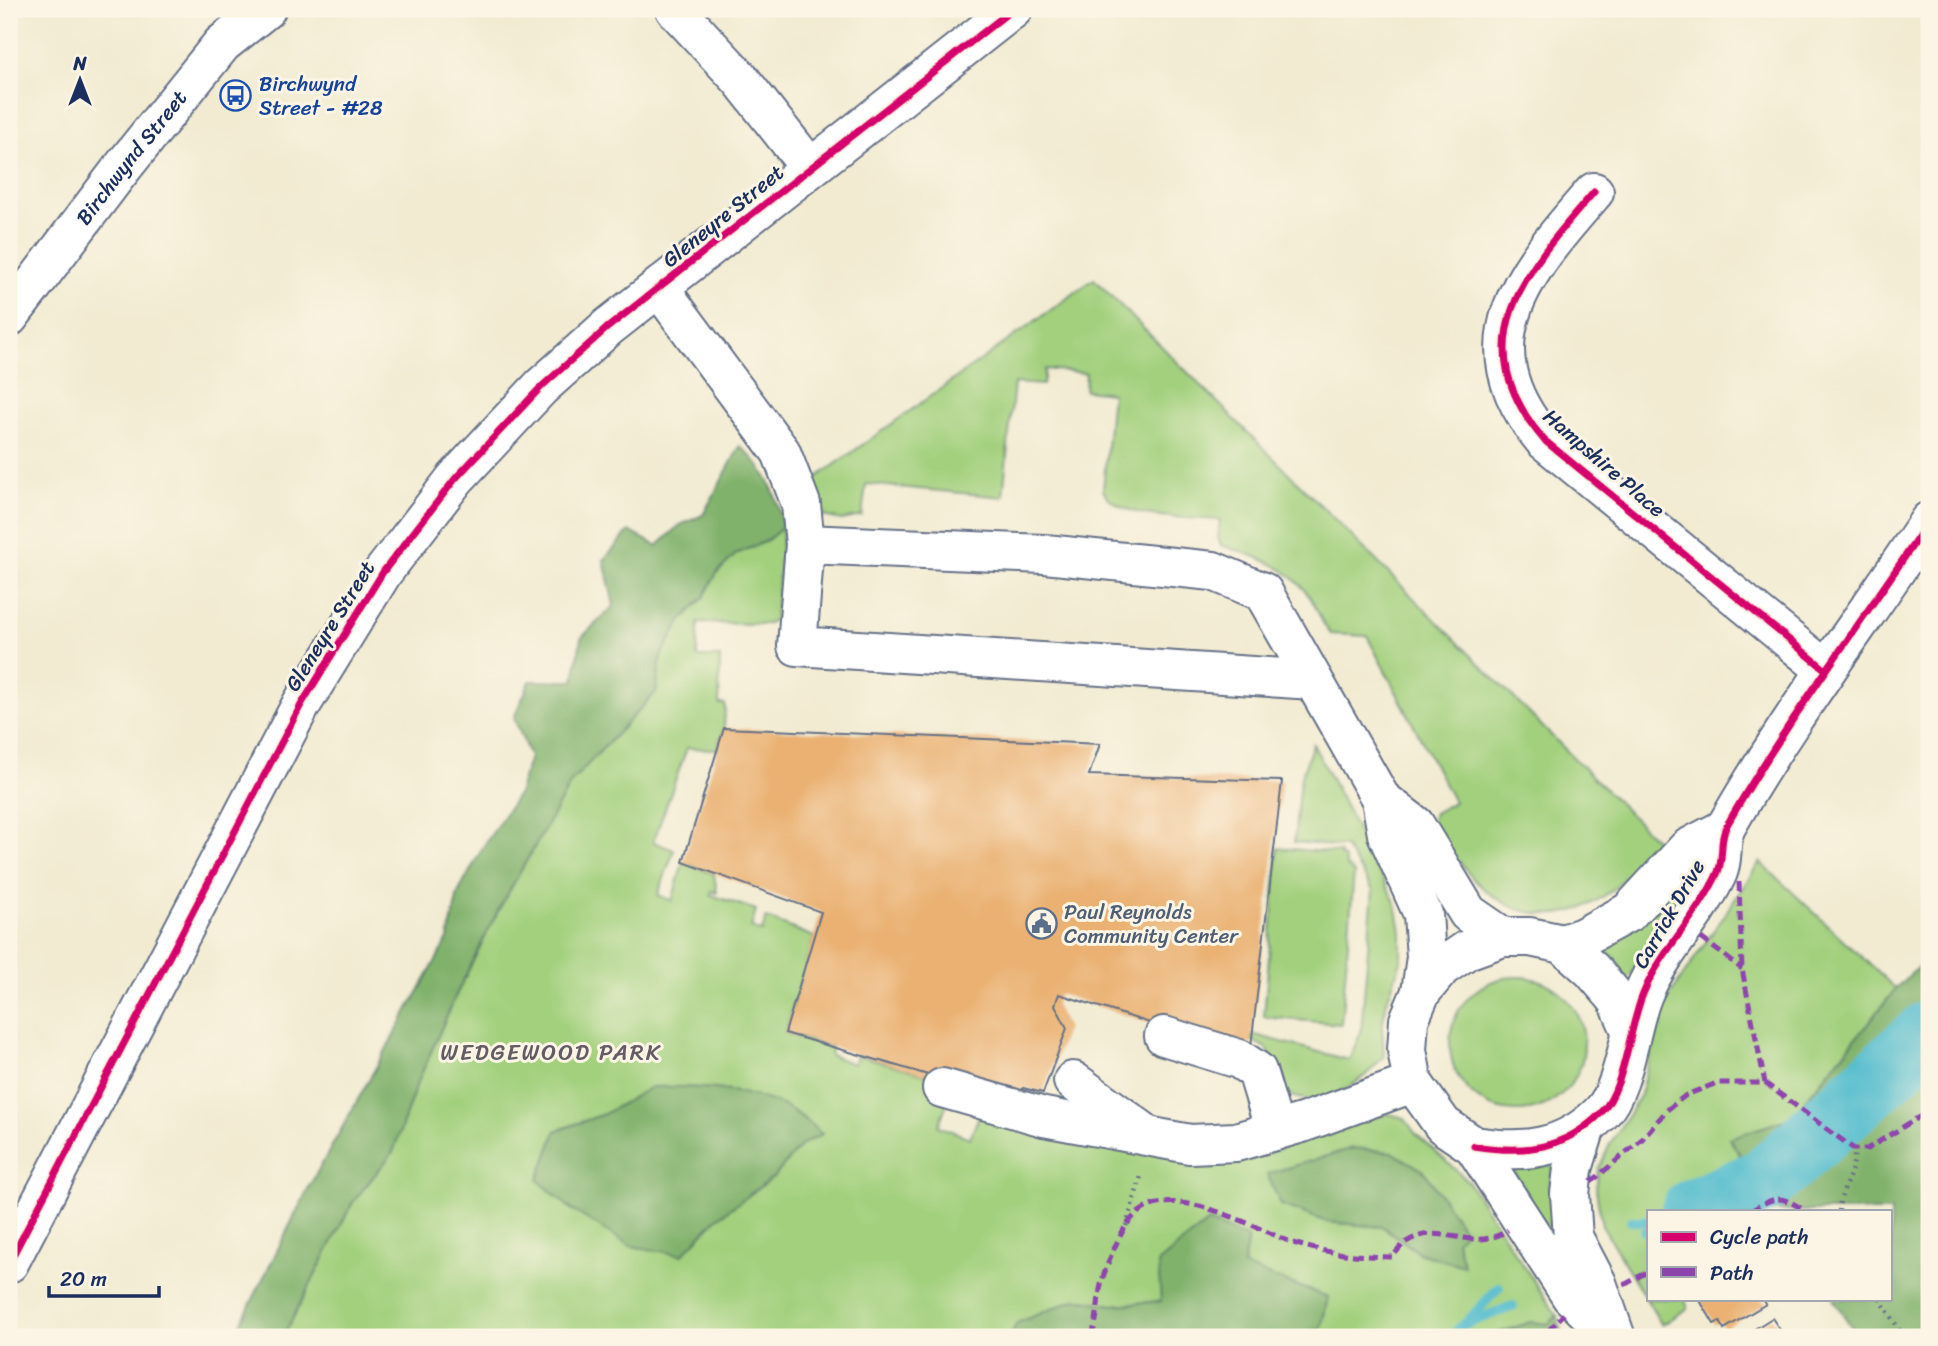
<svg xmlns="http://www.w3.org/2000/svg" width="1938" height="1346" viewBox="0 0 1938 1346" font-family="Sriracha,sans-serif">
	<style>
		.green { fill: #a2d07d; stroke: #5e806e; stroke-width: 2; fill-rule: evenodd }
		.forest { fill: #81b26c; stroke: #4e7065; stroke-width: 2 }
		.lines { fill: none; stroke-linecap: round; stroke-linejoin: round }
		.stream { stroke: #51bccd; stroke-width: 10 }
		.river { stroke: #51bccd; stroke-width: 66 }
		.building { fill: #eab172 }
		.minor-casing { stroke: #667187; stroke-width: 42 }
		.path { stroke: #667187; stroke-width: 4.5; stroke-dasharray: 2 5; stroke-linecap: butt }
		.minor { stroke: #fff; stroke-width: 38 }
		.quiet { stroke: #8e44ad; stroke-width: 5; stroke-dasharray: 10 5; stroke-linecap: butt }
		.cycleway-casing { stroke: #fcf5e5; stroke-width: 11 }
		.cycleway { stroke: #d6006c; stroke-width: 7 }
		.labels { text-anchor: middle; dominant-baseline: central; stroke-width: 6; stroke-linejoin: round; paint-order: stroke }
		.transit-label { font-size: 21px; fill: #164399; stroke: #fcf5e5; text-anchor: start }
		.street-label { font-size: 21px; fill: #1b2f5e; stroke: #fcf5e5 }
		.service-label { font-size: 21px; fill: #4e5e75; stroke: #fcf5e5; text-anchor: start }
		.neighbourhood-label { font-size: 23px; letter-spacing: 2px; fill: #635c65; stroke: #fcf5e5 }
	</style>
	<rect width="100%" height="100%" fill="#fcf5e5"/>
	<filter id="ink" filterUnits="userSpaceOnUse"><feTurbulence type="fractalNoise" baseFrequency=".0143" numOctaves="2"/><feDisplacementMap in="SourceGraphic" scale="14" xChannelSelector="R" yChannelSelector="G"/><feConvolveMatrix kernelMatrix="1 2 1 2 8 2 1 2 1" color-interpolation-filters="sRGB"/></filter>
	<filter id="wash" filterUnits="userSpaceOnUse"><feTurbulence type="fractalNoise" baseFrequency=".00686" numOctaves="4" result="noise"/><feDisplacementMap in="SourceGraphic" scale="28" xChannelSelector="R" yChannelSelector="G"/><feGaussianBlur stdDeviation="1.57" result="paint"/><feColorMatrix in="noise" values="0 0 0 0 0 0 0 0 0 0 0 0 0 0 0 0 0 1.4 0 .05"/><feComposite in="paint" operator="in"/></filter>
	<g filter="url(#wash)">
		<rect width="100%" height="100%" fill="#f2ebd2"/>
		<g class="green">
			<path d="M1094,279L1658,842C1643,858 1629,876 1613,889C1560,934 1496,915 1460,862L1453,865L1431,822L1434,813L1454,802L1367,636L1331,634C1320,623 1318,608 1309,596C1287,564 1256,557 1221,545L1218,538L1220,520C1188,517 1118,521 1103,490L1112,393L1085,390L1086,373L1045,369L1043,385L1014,383L1003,497L866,484L862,516L842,520L823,516L815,479Z"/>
			<path d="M783,527L775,619L767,624L698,623L697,657H720L719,704H725L724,728L717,749L687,748L653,842L674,850L658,895L672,901L683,862L714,874L717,893L712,891L711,895L756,910L751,928L762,932L766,918L814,937L785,1033L831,1047L830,1055L853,1064L858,1055L935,1077L946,1106L938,1126L970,1138L981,1111L1201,1163L1255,1158L1362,1119L1389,1114L1404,1118L1416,1134L1467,1180L1557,1316L1548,1324L1531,1322L1487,1337H1285L1321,1329L1328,1297L1242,1266L1162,1301L1113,1305L1076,1299L1017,1323L1010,1337H283L353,1202L393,1152L415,1088L457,993L499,909L572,781L656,692L661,656L681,621L704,597L716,573L736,554L766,541ZM604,1114L801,1145L775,1176L716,1219L681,1255L556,1131ZM1353,1148L1424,1171L1464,1231L1456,1239L1421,1254L1383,1227L1327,1222L1321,1158Z"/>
			<path d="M1313,744L1396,904L1401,931V961L1387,1001L1382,1027L1384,1056C1361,1084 1323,1111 1287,1094L1267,1049L1252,1040V1034L1349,1060L1361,1032L1373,890L1345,847L1294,842L1300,780Z"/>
			<polygon points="1278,848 1340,853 1340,857 1344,858 1346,866 1354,873 1341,1024 1264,1017"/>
			<polygon points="1760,862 1896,989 1791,1118 1729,1138 1771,1204 1758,1211 1649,1211 1649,1299 1685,1299 1688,1308 1662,1325 1602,1226 1596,1189 1599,1168 1610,1144 1639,1098 1662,1012 1670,995"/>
			<polygon points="1690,869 1694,870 1695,876 1631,975 1626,978 1619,975 1601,951 1602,947"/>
			<circle cx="1517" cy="1044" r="67"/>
			<polygon points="1548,1164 1553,1168 1550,1184 1553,1231 1548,1230 1512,1169 1531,1169"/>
		</g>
		<g class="forest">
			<path d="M740,446C766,468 777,493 783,527L766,541L736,554L717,573L704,597L681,621L661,656L656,692L572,781L499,909L457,993L415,1088L393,1152L353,1202L283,1337H234L310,1185L448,939L458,893L483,847L518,794L530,757L514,718L530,681H574L581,638L614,606L604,560L629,531L657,546L680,525L703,515Z"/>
			<polygon points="1929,956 1929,1337 1858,1337 1833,1299 1891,1299 1891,1211 1776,1211 1729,1138 1791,1118 1896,989"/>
			<path d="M651,1087C695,1086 746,1088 786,1107C799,1113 811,1125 822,1134L801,1145L775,1176L716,1219L682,1255L631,1246L572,1210L538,1180L556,1131L604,1114Z"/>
			<polygon points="1353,1148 1392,1152 1424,1171 1465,1231 1456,1240 1464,1266 1421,1254 1383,1227 1327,1222 1281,1205 1267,1174"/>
			<polygon points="1208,1222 1248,1238 1243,1266 1328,1297 1321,1329 1285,1337 1010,1337 1017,1323 1076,1299 1113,1305 1161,1301 1158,1263"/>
			<polygon points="1557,1316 1564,1337 1487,1337 1531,1322 1548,1324"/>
		</g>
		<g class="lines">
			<g class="stream">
				<polyline points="1631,1221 1649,1221"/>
				<polyline points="1645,1232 1649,1230"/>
				<polyline points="1466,1323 1499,1287"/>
				<polyline points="1450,1337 1463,1325 1513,1306"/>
			</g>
			<polyline class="river" points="1694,1211 1766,1180 1929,1033"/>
		</g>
		<g id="blocks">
			<g class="building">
				<polygon points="724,728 1100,744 1089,775 1282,781 1250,1055 1059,994 1055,1005 1067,1028 1043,1093 1023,1088 1020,1102 785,1033 821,912 683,862"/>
				<polygon points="1699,1299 1762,1299 1766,1304 1724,1329 1720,1321 1714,1324"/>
				<polygon points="1772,1318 1785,1337 1742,1337"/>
			</g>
		</g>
	</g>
	<g filter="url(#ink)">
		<use href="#blocks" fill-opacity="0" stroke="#667187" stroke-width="2"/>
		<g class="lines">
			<defs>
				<g id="minor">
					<polyline points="675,9 741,80 810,168"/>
					<path d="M1594,192C1526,270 1461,342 1544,440L1826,670"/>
					<polyline points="660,289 781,452 801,504 805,544 797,646 1313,680"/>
					<path id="s1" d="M9,317L119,172L222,44L266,9"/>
					<polyline points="805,544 1045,554 1213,571 1263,592 1381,799 1387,834 1423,914 1426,957 1421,992"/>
					<polyline points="1381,799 1415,825 1468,913 1503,937"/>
					<polyline points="1563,944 1583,937 1629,912 1688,848 1724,829"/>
					<polyline points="1164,1036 1239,1059 1257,1071 1275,1131"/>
					<polyline points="1073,1081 1142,1131"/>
					<polyline points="942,1088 1044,1117 1190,1144 1236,1142 1302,1123 1413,1083"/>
					<polyline points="1586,1127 1573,1169 1570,1194 1573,1237 1597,1283 1615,1335"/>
					<path d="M1474,1146C1523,1154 1564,1150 1601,1113C1625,1089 1629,1027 1643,994C1661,950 1699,915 1718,872C1724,858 1719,839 1727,825C1787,720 1862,622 1929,521"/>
					<polyline points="9,1263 301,705 383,572 455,479 541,387 607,328 1013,9"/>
					<polyline points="1613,1337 1571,1296 1474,1146 1443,1125 1413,1083 1407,1050 1409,1020 1421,992 1442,967 1467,950 1503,937 1530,937 1563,944 1592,970 1617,999 1630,1028"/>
				</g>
			</defs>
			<use href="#minor" class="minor-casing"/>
			<g class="path">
				<path d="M1839,1211C1840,1188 1856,1173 1854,1149"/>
				<polyline points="1126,1226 1142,1173"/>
				<polyline points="1880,1299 1904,1337"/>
			</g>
			<use href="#minor" class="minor"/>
			<g class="quiet">
				<polyline points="1739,882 1742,969 1765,1083"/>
				<polyline points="1701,938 1742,969"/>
				<polyline points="1591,1182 1642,1139 1667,1110 1686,1095 1717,1083 1765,1083 1854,1149 1867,1149 1929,1111"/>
				<path d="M1751,1211C1775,1196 1780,1194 1805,1211"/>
				<polyline points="1624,1285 1649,1271"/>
				<path d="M1091,1337C1098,1321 1097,1307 1100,1290C1102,1275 1117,1239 1126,1226C1162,1170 1254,1230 1297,1244C1330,1254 1359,1256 1392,1257C1397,1252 1402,1244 1408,1241C1441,1221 1472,1254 1508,1230"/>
				<polyline points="1535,1337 1548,1331 1564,1314"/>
			</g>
			<defs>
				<g id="cycleway">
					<path d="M1594,192C1526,270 1461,342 1544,440L1826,670"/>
					<path d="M1474,1146C1523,1154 1564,1150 1601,1113C1625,1089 1629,1027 1643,994C1661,950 1699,915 1718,872C1724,858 1719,839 1727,825C1787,720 1862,622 1929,521"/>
					<polyline points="9,1263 301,705 383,572 455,479 541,387 607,328 1013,9"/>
				</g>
			</defs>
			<use href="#cycleway" class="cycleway-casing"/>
			<use href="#cycleway" class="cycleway"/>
		</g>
	</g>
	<defs>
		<symbol id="bus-ring" viewBox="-11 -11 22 22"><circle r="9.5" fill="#fcf5e5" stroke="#1a4fb4" stroke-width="1.5"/><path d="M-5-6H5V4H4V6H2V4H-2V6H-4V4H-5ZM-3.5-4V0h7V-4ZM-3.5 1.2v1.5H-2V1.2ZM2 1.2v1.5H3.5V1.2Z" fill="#1a4fb4"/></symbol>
		<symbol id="civic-ring" viewBox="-11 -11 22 22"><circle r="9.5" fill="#fcf5e5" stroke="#5c6f8a" stroke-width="1.5"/><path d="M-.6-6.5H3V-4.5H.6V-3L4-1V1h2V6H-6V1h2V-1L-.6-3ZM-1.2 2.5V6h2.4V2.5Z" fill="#5c6f8a"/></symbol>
	</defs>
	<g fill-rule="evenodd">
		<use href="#bus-ring" x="218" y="78" width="35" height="35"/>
		<use href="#civic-ring" x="1024" y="906" width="35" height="35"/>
	</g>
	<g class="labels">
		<g class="transit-label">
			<text x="259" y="84">Birchwynd<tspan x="259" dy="24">Street - #28</tspan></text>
		</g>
		<g class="street-label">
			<text stroke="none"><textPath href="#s1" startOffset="201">Birchwynd Street</textPath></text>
			<text transform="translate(723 216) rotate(-39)">Gleneyre Street</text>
			<text transform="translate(1604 463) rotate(41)">Hampshire Place</text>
			<text transform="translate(330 626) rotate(-58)">Gleneyre Street</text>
			<text transform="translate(1669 914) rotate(-60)">Carrick Drive</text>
		</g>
		<g class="service-label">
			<text x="1064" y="912">Paul Reynolds<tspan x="1064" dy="24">Community Center</tspan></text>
		</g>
		<g class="neighbourhood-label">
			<text x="551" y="1052">WEDGEWOOD PARK</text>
		</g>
	</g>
	<rect width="1938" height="1346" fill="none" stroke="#fcf5e5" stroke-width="35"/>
	<rect x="1647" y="1210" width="245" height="91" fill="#fcf5e5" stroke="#a2a6af" stroke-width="2"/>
	<rect x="1661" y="1232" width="35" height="10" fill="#d6006c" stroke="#a2a6af" stroke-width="2"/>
	<text x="1710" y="1244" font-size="21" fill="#1b2f5e">Cycle path</text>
	<rect x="1661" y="1267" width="35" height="10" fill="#8e44ad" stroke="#a2a6af" stroke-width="2"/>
	<text x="1710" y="1280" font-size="21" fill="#1b2f5e">Path</text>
	<g transform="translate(80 80)" stroke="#fcf5e5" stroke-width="5" paint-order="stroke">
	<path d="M0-5L12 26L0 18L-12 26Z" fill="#1b2f5e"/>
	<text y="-10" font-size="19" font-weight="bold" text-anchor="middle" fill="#1b2f5e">N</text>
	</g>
	<path d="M49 1286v10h110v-10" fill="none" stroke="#1b2f5e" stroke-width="3.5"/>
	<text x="60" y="1286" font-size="21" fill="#1b2f5e" stroke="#fcf5e5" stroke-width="5" paint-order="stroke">20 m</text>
</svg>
